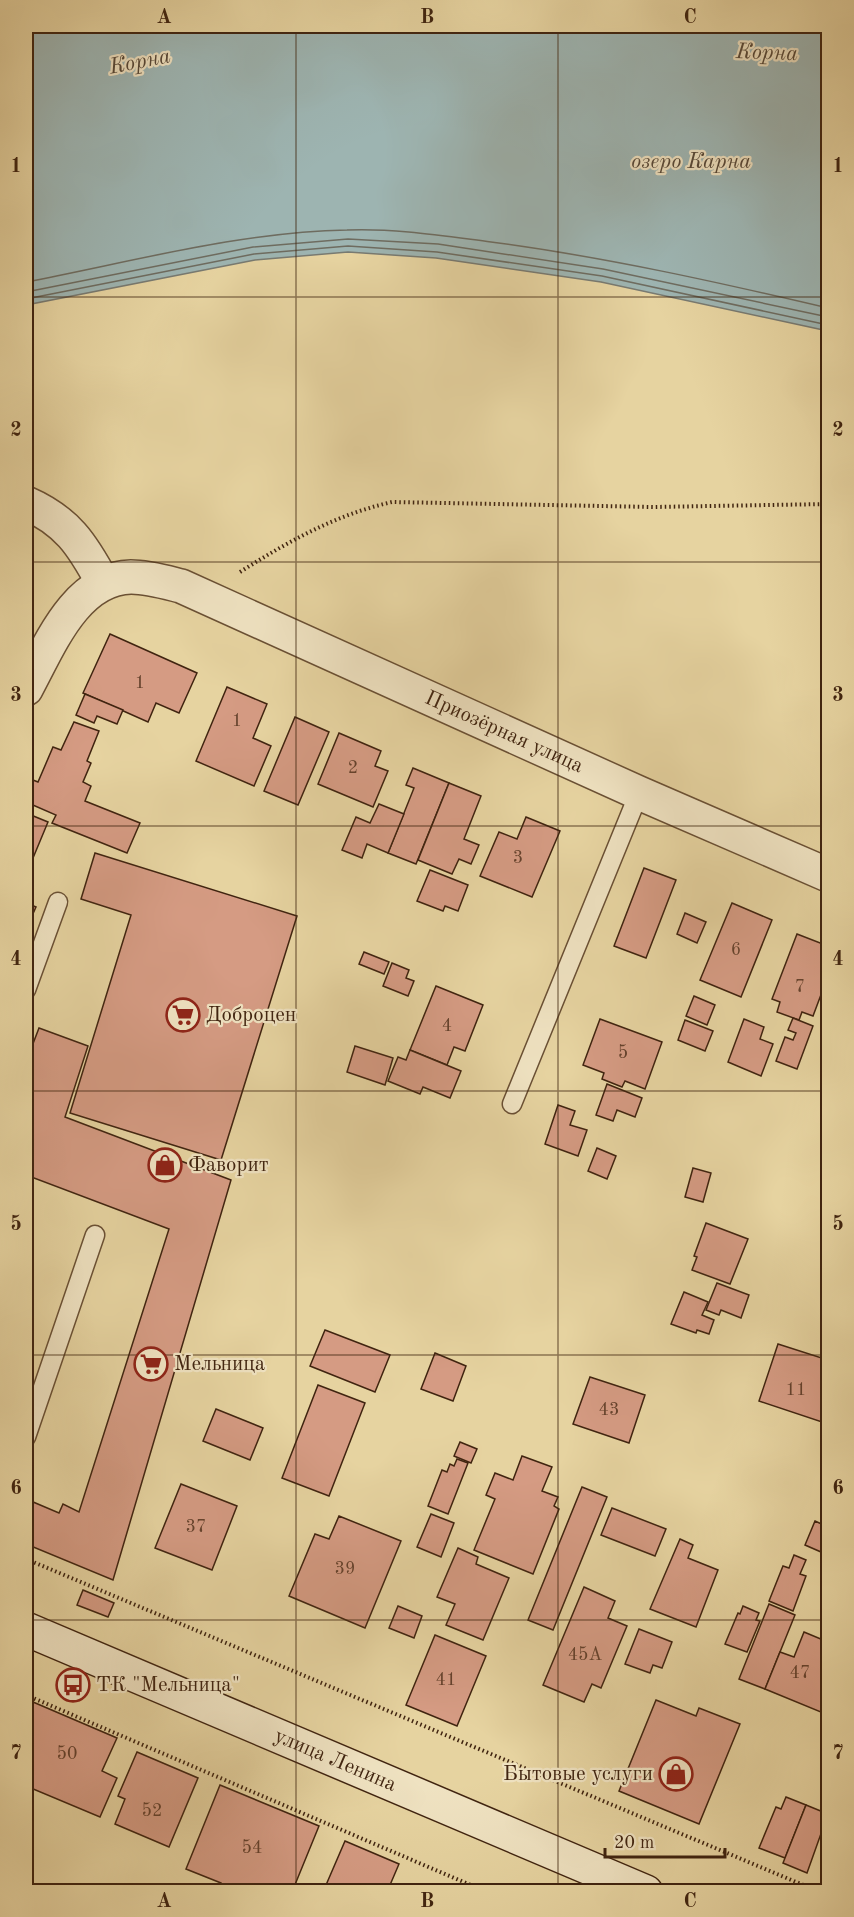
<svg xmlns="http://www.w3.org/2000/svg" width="854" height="1917" viewBox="0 0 854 1917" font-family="'Old Standard TT',serif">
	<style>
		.water { fill: #9db4b1; stroke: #787a71; stroke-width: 1.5 }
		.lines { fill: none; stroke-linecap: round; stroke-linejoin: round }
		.shore { stroke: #6e6c60; stroke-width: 1.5 }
		.building { fill: #d59b83; stroke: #402410; stroke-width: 1.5 }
		.service-casing { stroke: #6a5034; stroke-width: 21 }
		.minor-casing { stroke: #6a5034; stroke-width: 36 }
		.secondary-casing { stroke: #402410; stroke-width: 36 }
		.path { stroke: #402410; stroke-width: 4; stroke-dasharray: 1.5 3; stroke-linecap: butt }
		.service { stroke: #efe2c1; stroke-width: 18 }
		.minor { stroke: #efe2c1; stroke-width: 33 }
		.secondary { stroke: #efe2c1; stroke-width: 33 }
		.grid { fill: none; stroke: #402410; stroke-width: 1.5; stroke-opacity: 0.55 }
		.labels { text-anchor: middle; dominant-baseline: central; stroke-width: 4.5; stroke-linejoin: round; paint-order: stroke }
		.number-label { font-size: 18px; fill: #65422d }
		.street-label { font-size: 21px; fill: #402410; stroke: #efe2c1 }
		.poi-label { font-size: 21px; fill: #402410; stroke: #efe2c1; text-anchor: start }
		.water-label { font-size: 22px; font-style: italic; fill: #574838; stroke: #efe2c1 }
		.neatline { fill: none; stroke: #402410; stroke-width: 2 }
		.grid-label { font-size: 20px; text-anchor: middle; font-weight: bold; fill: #402410 }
	</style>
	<rect width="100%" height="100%" fill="#e6d3a0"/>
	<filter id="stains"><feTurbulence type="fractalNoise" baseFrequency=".00333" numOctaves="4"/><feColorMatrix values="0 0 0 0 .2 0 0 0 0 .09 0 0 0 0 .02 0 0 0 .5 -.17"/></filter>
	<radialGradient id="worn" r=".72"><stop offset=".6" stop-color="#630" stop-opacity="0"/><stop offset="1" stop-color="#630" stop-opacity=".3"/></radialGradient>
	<polygon class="water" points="26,26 828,26 828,331 601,282 436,258 348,252 255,260 26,305"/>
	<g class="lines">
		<g class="shore">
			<path d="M26,282C131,262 239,232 347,230C394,228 444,236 491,242C605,257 717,282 828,308"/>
			<polyline points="26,292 253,247 348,239 438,244 603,269 828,317"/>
			<polyline points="26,299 254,254 348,246 437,252 602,276 828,325"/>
		</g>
	</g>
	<g class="building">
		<polygon points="110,634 197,673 179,713 156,703 148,722 83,693"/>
		<polygon points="227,687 267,704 253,738 271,746 254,786 196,761"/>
		<polygon points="85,694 123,710 117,724 97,716 94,723 76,715"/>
		<polygon points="295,717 329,732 298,805 264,791"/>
		<polygon points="74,722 99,731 87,761 91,763 83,782 91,786 85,801 140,823 127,853 52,823 56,815 26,802 33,780 38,782 53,747 61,750"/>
		<polygon points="339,733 381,751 375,766 388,771 373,807 318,784"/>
		<polygon points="413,768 449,783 416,864 388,853 414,788 406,785"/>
		<polygon points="449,783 481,796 464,839 479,845 471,864 459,859 452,874 418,860"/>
		<polygon points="379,804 404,814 388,853 367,844 362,858 342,850 356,817 370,823"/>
		<polygon points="26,813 48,822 33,858 26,855"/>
		<polygon points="526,817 560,831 532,897 480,876 499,832 517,839"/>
		<polygon points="95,853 297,916 221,1160 70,1113 131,915 81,899"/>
		<polygon points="644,868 676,880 646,958 614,946"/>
		<polygon points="430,870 468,885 458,911 445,906 443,911 417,901"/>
		<polygon points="26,903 36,907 28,925 26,924"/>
		<polygon points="732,903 772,920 741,997 700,980"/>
		<polygon points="685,913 706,922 697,943 677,934"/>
		<polygon points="797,934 828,946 828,976 813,1016 802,1012 799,1020 777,1012 780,1002 772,999"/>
		<polygon points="364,952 389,962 384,974 359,964"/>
		<polygon points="392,963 409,970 406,978 414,981 408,996 383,986"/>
		<polygon points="436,986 483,1005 465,1051 454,1047 447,1065 410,1050"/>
		<polygon points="694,996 715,1005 707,1025 686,1016"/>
		<polygon points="793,1018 813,1026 797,1069 776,1061 785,1037 793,1040 796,1033 788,1030"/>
		<polygon points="600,1019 662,1042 645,1089 625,1081 622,1087 602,1079 604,1073 583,1065"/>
		<polygon points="744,1019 764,1027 760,1039 773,1044 761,1076 728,1062"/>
		<polygon points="685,1020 713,1031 705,1051 678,1040"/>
		<polygon points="39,1028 88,1046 65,1117 231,1180 113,1580 26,1544 26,1499 59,1513 63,1504 79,1512 169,1229 26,1175 26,1062"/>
		<polygon points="355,1046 393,1058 385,1085 347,1072"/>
		<polygon points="410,1050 461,1071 450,1098 423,1087 420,1094 388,1081 398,1057 406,1060"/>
		<polygon points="607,1084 642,1098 635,1117 617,1110 613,1121 596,1115"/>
		<polygon points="558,1105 575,1111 570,1125 587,1130 578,1156 545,1144"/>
		<polygon points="597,1148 616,1156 607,1179 588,1171"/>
		<polygon points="693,1168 711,1173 703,1202 685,1197"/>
		<polygon points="706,1223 748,1239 730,1284 692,1270 697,1257 694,1256"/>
		<polygon points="717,1283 749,1295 741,1318 721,1310 719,1315 706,1310"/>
		<polygon points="684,1292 708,1302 702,1315 714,1320 709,1334 697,1330 696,1333 671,1324"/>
		<polygon points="325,1330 390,1355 375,1392 310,1366"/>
		<polygon points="778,1344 828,1360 828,1424 759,1401"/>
		<polygon points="435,1353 466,1366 453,1401 421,1389"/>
		<polygon points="590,1377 645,1395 629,1443 573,1424"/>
		<polygon points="318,1385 365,1403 329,1496 282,1478"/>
		<polygon points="216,1409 263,1428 250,1460 203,1441"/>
		<polygon points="460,1442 477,1449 471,1463 454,1456"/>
		<polygon points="522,1456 552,1467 542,1491 558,1497 554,1506 559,1509 533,1574 474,1550 495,1499 486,1495 495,1473 513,1480"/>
		<polygon points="457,1459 468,1463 448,1514 428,1506 442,1470 447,1472 450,1464 454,1466"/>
		<polygon points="181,1484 237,1506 212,1570 155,1548"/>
		<polygon points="582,1487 607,1497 553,1630 528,1620"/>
		<polygon points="612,1508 666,1529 655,1556 601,1535"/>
		<polygon points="431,1514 454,1523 441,1557 417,1547"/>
		<polygon points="339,1516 401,1541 365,1628 289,1596 315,1534 329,1539"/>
		<polygon points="815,1521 828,1527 828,1555 805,1545"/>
		<polygon points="680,1539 693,1545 688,1558 718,1570 696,1627 650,1609"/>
		<polygon points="458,1548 478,1557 476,1564 509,1578 483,1640 446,1625 455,1604 437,1597"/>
		<polygon points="794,1555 806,1560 800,1574 806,1576 793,1611 769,1601 783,1566 789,1568"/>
		<polygon points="584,1587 615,1601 608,1618 627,1626 601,1688 592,1684 584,1702 543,1685"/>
		<polygon points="83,1590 114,1603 108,1617 77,1605"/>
		<polygon points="769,1604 795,1615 765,1689 739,1679"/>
		<polygon points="398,1606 422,1616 414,1638 389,1628"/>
		<polygon points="743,1606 759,1613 756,1620 760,1621 747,1652 725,1644 738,1613 740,1614"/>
		<polygon points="639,1629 672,1642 662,1668 653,1665 650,1673 625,1664"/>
		<polygon points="804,1632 828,1642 828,1715 765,1689 780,1652 794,1657"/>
		<polygon points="435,1635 486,1656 457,1726 406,1705"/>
		<polygon points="26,1699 117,1738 102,1771 117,1778 100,1817 26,1786"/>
		<polygon points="656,1700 696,1716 699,1708 740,1724 699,1824 619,1791"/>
		<polygon points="137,1752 198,1778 169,1847 115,1824 125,1799 118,1796"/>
		<polygon points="220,1785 319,1826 292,1892 218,1892 221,1883 186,1869"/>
		<polygon points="786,1797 806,1805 785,1858 759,1848 776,1807 781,1809"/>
		<polygon points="806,1805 828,1814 807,1873 783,1863"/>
		<polygon points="345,1841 399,1864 387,1892 323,1892"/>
		<polygon points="437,1884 455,1892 434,1892"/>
	</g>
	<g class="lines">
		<defs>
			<g id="service">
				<polyline points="26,990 58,902"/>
				<polyline points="512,1104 639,793"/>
				<polyline points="26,1437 95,1235"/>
			</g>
			<g id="minor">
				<path d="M26,503C67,521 82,544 103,583"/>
				<path id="s1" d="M26,689C49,647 75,578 131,577C148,577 165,582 181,586L639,793L828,875"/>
			</g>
			<g id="secondary">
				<path id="s2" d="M26,1629L646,1892"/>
			</g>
		</defs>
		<use href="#service" class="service-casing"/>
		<use href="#minor" class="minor-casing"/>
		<use href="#secondary" class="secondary-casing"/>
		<g class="path">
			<path d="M240,572C289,541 335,515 392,502L653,507L828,504"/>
			<polyline points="26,1559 820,1892"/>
			<polyline points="26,1695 487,1892"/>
		</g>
		<use href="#service" class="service"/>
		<use href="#minor" class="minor"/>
		<use href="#secondary" class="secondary"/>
	</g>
	<path class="grid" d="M296,26V1892M558,26V1892M26,297H828M26,562H828M26,826H828M26,1091H828M26,1355H828M26,1620H828"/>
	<defs>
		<symbol id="supermarket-ring" viewBox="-11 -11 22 22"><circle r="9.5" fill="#efe2c1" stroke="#8f2418" stroke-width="1.5"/><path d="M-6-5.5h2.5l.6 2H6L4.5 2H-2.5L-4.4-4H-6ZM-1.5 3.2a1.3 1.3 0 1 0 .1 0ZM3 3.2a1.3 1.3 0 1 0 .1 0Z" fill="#8f2418"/></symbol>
		<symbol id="shop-ring" viewBox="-11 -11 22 22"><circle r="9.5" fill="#efe2c1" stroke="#8f2418" stroke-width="1.5"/><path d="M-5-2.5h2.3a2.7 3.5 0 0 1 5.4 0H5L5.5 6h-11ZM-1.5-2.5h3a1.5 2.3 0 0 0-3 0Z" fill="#8f2418"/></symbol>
		<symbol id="bus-ring" viewBox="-11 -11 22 22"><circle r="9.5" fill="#efe2c1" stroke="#8f2418" stroke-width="1.5"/><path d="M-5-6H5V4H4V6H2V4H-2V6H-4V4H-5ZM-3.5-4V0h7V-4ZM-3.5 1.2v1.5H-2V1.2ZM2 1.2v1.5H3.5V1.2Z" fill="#8f2418"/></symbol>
	</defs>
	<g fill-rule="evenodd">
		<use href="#supermarket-ring" x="164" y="996" width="38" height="38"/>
		<use href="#shop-ring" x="146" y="1146" width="38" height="38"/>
		<use href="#supermarket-ring" x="132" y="1345" width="38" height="38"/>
		<use href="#bus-ring" x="54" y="1666" width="38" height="38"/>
		<use href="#shop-ring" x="657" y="1755" width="38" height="38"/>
	</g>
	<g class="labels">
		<g class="number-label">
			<text x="140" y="683">1</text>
			<text x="237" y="721">1</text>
			<text x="353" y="768">2</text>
			<text x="518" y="858">3</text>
			<text x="736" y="950">6</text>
			<text x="800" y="987">7</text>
			<text x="447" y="1026">4</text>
			<text x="623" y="1053">5</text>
			<text x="796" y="1390">11</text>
			<text x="609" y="1410">43</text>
			<text x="196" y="1527">37</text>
			<text x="345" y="1569">39</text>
			<text x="585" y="1655">45А</text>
			<text x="800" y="1673">47</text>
			<text x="446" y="1680">41</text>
			<text x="67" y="1754">50</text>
			<text x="152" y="1811">52</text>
			<text x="252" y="1848">54</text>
		</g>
		<g class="street-label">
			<text stroke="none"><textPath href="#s1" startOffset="567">Приозёрная улица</textPath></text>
			<text stroke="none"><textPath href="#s2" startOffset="336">улица Ленина</textPath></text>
		</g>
		<g class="poi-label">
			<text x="206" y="1015">Доброцен</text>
			<text x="188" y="1165">Фаворит</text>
			<text x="174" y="1364">Мельница</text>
			<text x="96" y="1685">ТК "Мельница"</text>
			<text x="653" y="1774" text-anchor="end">Бытовые услуги</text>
		</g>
		<g class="water-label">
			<text transform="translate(767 53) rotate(2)">Корна</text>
			<text transform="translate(140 62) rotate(-11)">Корна</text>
			<text x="691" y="162">озеро Карна</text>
		</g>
	</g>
	<rect width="854" height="1917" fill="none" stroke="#e6d3a0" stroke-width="66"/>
	<path d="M605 1848v9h120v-9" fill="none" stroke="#402410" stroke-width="3"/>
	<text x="614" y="1848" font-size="18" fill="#402410" stroke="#efe2c1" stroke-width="4.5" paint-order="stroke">20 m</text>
	<rect x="33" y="33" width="788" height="1851" class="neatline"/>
	<g class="grid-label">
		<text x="164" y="23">A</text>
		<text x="427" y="23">B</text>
		<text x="690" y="23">C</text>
		<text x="16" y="172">1</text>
		<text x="838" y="172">1</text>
		<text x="16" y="436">2</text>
		<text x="838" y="436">2</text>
		<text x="16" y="701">3</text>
		<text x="838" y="701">3</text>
		<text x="16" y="965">4</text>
		<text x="838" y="965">4</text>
		<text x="16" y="1230">5</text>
		<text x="838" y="1230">5</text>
		<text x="16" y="1494">6</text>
		<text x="838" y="1494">6</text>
		<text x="16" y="1759">7</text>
		<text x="838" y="1759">7</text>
		<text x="164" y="1907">A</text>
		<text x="427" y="1907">B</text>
		<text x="690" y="1907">C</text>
	</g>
	<rect width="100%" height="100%" filter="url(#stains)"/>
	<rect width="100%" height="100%" fill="url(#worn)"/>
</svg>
